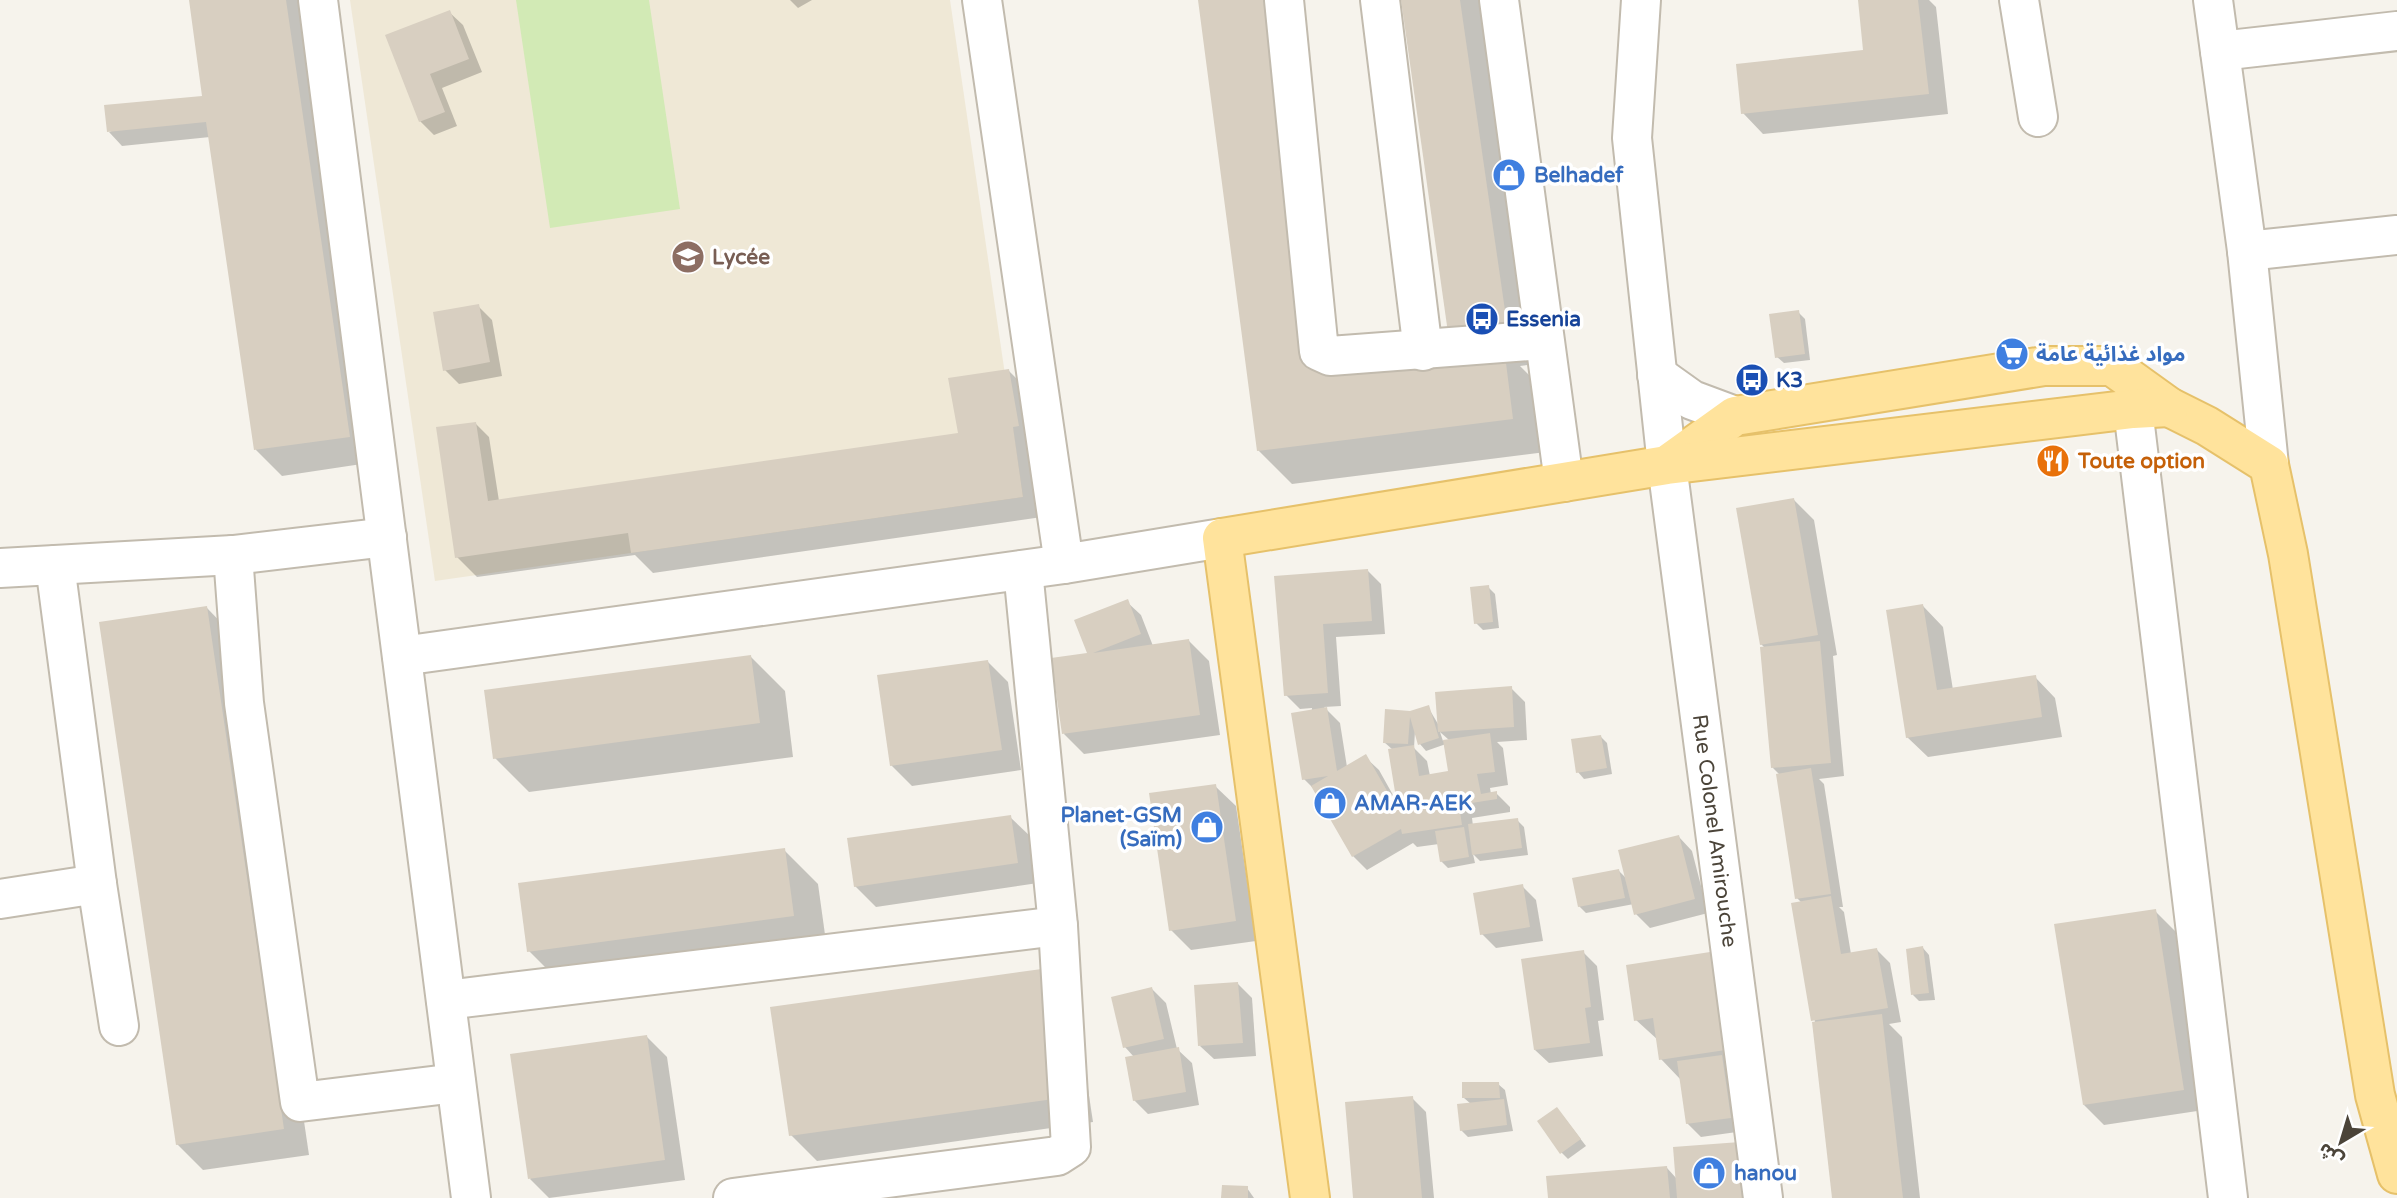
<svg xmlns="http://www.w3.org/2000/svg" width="2397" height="1198" viewBox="0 0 2397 1198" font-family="'Varela Round','Noto Sans Arabic',sans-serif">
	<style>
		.education { fill: #efe8d6 }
		.green { fill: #d2eab5 }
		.shadow { fill: #0003; fill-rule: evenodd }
		.building { fill: #d8cfc1 }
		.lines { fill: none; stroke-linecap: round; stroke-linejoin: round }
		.minor-casing { stroke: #c2bbae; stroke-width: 42 }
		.major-casing { stroke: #e6c16a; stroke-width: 42 }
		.minor { stroke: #fff; stroke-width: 38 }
		.major { stroke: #ffe39c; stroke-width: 38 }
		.labels { text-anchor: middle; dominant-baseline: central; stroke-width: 7; stroke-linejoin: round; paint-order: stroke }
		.shop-label { font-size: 21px; font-weight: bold; fill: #366cbe; stroke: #fff; text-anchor: start }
		.education-label { font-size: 21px; font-weight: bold; fill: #785e54; stroke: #fff; text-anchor: start }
		.transit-label { font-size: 21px; font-weight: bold; fill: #164399; stroke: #fff; text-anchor: start }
		.food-label { font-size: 21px; font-weight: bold; fill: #c56008; stroke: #fff; text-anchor: start }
		.street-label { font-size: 21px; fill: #4b4439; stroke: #fff }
	</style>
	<rect width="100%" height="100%" fill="#f6f3ec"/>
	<polygon class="education" points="350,0 950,0 1023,497 435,581"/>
	<polygon class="green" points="516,0 649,0 680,209 550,228"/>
	<g class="shadow">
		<polygon points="190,0 307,0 375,462 282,476 256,450 210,137 122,146 109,132 204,97"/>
		<polygon points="790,0 812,0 798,8"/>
		<polygon points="1199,0 1293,0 1341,369 1460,354 1402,0 1482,0 1534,364 1520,366 1537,383 1546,452 1292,484 1258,450"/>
		<polygon points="1859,0 1929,0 1936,7 1948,114 1763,134 1743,113 1865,52"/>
		<polygon points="449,12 463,25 482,72 442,88 457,126 434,135 420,121 387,36"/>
		<polygon points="478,306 492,320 502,376 459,384 445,370"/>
		<polygon points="1798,312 1805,319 1810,360 1784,363 1777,357"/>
		<polygon points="1009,371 1022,384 1032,439 1025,440 1032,448 1042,517 653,573 635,555 477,577 457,557 475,423 489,437 499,501 962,435"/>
		<polygon points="1794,500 1814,520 1837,655 1833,656 1844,776 1819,779 1824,784 1843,907 1839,907 1844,912 1851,954 1877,950 1890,963 1901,1022 1889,1024 1902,1037 1920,1198 1834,1198 1802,903 1797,898 1780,775 1773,768 1765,648 1761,644"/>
		<path d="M1367,570L1381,584L1385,634L1336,637L1341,706L1324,707L1340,723L1347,767L1365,757L1379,770L1398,804L1393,750L1384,742L1411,712L1428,707L1438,724L1511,688L1525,702L1527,740L1497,742L1503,748L1508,785L1490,788L1491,794L1496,793L1510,807V812L1472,818L1473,826L1517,820L1524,827L1528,855L1480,861L1473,854L1475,863L1448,868L1441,861L1439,844L1417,847L1413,843L1367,870L1353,856L1316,791L1304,779L1312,708L1300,709L1286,695L1276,577ZM1415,731L1420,744L1426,751L1446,744L1451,773L1430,776L1427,761L1414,748ZM1440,732L1449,740L1443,741Z"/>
		<polygon points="1488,587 1495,594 1499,628 1483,630 1476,623"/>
		<polygon points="1127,602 1141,615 1153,646 1189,641 1209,661 1220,735 1084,754 1064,734 1089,655"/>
		<polygon points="1923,606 1943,627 1953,690 2035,677 2055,698 2062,737 1928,757 1907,737"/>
		<polygon points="207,608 232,634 309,1155 203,1170 177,1144"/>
		<polygon points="751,657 785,691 793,757 529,792 495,758"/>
		<polygon points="988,662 1008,682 1021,770 912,786 891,765"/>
		<polygon points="1601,737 1607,743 1612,774 1584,779 1578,772"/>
		<polygon points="1215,786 1236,806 1256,941 1191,950 1171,930"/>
		<polygon points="1010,817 1031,837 1038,883 876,907 855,886"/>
		<polygon points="1679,837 1692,851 1708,913 1650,928 1636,914 1634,904 1586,913 1579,906 1619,871 1628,880"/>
		<polygon points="784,850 818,884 827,949 563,985 529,951"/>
		<polygon points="1522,886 1536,900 1543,941 1496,948 1482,934"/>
		<polygon points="2155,911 2175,931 2204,1110 2104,1125 2084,1105"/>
		<polygon points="1923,948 1929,955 1935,1000 1919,1001 1913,995"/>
		<polygon points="1583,952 1597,966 1604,1020 1598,1021 1603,1056 1549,1063 1535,1050"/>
		<polygon points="1722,952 1744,1131 1701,1137 1687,1123 1681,1080 1661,1059 1658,1040 1636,1020"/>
		<polygon points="1238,984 1252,998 1256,1056 1214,1059 1200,1046"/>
		<polygon points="1152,989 1166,1003 1177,1049 1192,1063 1199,1105 1148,1114 1134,1100 1134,1057 1125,1047"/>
		<polygon points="1074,996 1093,1122 817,1161 791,1135"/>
		<polygon points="647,1037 667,1057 685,1180 549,1198 530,1179"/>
		<polygon points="1498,1084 1505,1090 1513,1131 1468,1137 1461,1130 1471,1104 1464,1098"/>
		<polygon points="1412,1098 1426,1112 1434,1198 1355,1198"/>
		<polygon points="1563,1116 1586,1146 1568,1159 1561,1152"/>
		<polygon points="1667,1168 1677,1179 1757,1198 1550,1198"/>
		<polygon points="1247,1188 1254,1198 1223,1198"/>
	</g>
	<g class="building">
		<polygon points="189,0 286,0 350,437 254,450 206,122 107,132 104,105 202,96"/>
		<polygon points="1198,0 1264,0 1312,371 1504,347 1513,419 1257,451"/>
		<polygon points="1401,0 1460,0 1509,338 1450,347"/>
		<polygon points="1858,0 1918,0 1929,94 1741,114 1736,64 1863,50"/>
		<polygon points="450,10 469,59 430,74 445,112 419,122 385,35"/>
		<polygon points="479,304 490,362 443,371 433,312"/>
		<polygon points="1799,310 1805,354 1775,358 1769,314"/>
		<polygon points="1009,369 1019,426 1013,427 1023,497 631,553 628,533 455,558 436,427 476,422 488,501 958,433 948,378"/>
		<polygon points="1794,498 1818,635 1760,645 1736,508"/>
		<polygon points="1368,569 1372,621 1323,624 1328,693 1284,696 1274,576"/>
		<polygon points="1489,585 1493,622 1474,624 1470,587"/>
		<polygon points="1128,599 1141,634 1093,653 1189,639 1200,715 1062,734 1051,658 1087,653 1074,620"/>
		<polygon points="1923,604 1937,690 2036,675 2042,717 1906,738 1886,610"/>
		<polygon points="207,606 284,1129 176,1145 99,622"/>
		<polygon points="1820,641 1831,763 1771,768 1760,647"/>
		<polygon points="751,655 760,723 493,759 484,690"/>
		<polygon points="988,660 1002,750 890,766 877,675"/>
		<polygon points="1512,686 1514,727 1438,732 1435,692"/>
		<polygon points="1429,705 1439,738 1418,745 1410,717 1408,744 1383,743 1385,709 1410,711"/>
		<polygon points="1327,707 1337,771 1366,754 1398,810 1388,749 1414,745 1419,776 1448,771 1443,740 1490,733 1495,772 1477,774 1481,794 1497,791 1497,799 1459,805 1462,825 1402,834 1401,829 1352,857 1311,786 1328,776 1302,780 1291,713"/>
		<polygon points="1601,735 1607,768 1576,773 1571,739"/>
		<polygon points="1811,768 1831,894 1795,899 1776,774"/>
		<polygon points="1216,784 1236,921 1169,931 1149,793"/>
		<polygon points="1011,815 1018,863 854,887 847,838"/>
		<polygon points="1518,818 1522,848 1472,855 1468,824"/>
		<polygon points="1464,827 1469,857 1440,862 1435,831"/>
		<polygon points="1679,835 1695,899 1634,915 1618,850"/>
		<polygon points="785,848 794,916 527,952 518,883"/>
		<polygon points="1619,869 1625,898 1578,907 1572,878"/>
		<polygon points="1523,884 1530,927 1480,935 1473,893"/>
		<polygon points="1831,896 1841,954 1877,948 1888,1008 1811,1021 1791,903"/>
		<polygon points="2156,909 2184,1090 2083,1105 2054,924"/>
		<polygon points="1923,946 1929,993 1911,995 1906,949"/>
		<polygon points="1584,950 1591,1007 1585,1008 1590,1043 1534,1050 1521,959"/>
		<polygon points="1723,950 1739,1048 1659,1060 1653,1018 1634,1021 1626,965"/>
		<polygon points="1049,968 1068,1097 789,1136 770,1007"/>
		<polygon points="1238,982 1243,1043 1198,1046 1194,985"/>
		<polygon points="1152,987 1164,1039 1123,1048 1111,997"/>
		<polygon points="1882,1014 1903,1198 1832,1198 1812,1022"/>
		<polygon points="647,1035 665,1160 528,1179 510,1054"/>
		<polygon points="1179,1047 1186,1092 1133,1101 1125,1057"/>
		<polygon points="1722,1055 1731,1118 1686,1124 1677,1061"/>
		<polygon points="1462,1082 1499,1082 1500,1098 1462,1098"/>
		<polygon points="1413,1096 1422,1198 1353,1198 1345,1102"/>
		<polygon points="1504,1099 1507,1125 1460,1131 1457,1104"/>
		<polygon points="1557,1107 1581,1139 1560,1154 1537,1121"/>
		<polygon points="1740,1142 1745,1198 1677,1198 1673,1147"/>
		<polygon points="1667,1166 1670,1198 1548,1198 1546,1176"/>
		<polygon points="1222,1185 1248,1186 1248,1198 1221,1198"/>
	</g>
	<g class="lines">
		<defs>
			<g id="minor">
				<polyline points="318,0 471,1198"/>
				<polyline points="982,0 1064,564"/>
				<polyline points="1284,0 1319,351 1330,356 1543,340"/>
				<polyline points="1380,0 1423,351"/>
				<polyline points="1499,0 1564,482"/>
				<path id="s1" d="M1641,0L1632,138L1667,465L1763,1198"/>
				<polyline points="2019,0 2038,117"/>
				<polyline points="2213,0 2247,251 2269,465"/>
				<polyline points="2220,51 2397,31"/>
				<polyline points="2247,251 2397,235"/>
				<polyline points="1657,375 1692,400 1735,416"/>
				<polyline points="2133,409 2228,1198"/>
				<polyline points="233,555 244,703 300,1102 456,1083"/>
				<polyline points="55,565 97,884 119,1026"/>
				<polyline points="0,568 233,555 387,537"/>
				<polyline points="402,656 1064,564 1222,538"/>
				<polyline points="0,899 97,884"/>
				<polyline points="446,1000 1058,926 1023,570"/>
				<polyline points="733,1198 1057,1156 1071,1147 1058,926"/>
			</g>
			<g id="major">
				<polyline points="1671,462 1735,416 2044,366 2112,366 2169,407 2207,426 2269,465 2288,554 2375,1095 2397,1174"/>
				<polyline points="1310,1198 1222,538 1667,465 2133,409 2169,407"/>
			</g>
		</defs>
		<use href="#minor" class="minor-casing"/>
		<use href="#major" class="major-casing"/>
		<use href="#minor" class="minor"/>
		<use href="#major" class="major"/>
	</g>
	<defs>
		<symbol id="shop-disc" viewBox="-11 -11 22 22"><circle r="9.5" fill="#3f7fe0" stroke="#fff"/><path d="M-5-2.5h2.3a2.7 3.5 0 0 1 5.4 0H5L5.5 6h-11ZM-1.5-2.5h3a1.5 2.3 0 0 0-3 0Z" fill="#fff"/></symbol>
		<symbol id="school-disc" viewBox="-11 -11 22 22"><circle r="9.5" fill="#8d6e63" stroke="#fff"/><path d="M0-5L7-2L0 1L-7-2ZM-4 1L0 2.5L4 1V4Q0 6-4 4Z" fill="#fff"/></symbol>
		<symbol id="bus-disc" viewBox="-11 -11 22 22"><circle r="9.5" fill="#1a4fb4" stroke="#fff"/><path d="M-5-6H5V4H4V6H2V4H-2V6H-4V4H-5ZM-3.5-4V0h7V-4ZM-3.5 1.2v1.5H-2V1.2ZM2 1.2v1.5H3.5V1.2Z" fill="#fff"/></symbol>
		<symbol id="supermarket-disc" viewBox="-11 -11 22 22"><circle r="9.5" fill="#3f7fe0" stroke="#fff"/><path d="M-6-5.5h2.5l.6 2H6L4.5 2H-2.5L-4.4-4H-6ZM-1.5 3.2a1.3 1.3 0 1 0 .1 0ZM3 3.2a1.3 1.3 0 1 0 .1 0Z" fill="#fff"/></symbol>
		<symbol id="restaurant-disc" viewBox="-11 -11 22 22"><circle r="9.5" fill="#e8710a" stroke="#fff"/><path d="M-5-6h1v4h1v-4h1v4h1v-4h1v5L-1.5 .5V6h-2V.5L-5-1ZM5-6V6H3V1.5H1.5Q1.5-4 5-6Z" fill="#fff"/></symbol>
	</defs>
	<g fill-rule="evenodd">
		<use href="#shop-disc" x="1490" y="156" width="38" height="38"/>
		<use href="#school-disc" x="669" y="238" width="38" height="38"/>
		<use href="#bus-disc" x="1463" y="300" width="38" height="38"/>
		<use href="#supermarket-disc" x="1993" y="335" width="38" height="38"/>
		<use href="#bus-disc" x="1733" y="361" width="38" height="38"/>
		<use href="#restaurant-disc" x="2034" y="442" width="38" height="38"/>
		<use href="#shop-disc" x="1311" y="784" width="38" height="38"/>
		<use href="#shop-disc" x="1188" y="808" width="38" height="38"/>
		<use href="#shop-disc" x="1690" y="1154" width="38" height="38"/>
	</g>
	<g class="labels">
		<g class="shop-label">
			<text x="1534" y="175">Belhadef</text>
			<text x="2036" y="354">مواد غذائية عامة</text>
			<text x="1354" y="803">AMAR-AEK</text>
			<text x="1182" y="815" text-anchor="end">Planet-GSM<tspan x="1182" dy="24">(Saïm)</tspan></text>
			<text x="1734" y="1173">hanou</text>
		</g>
		<g class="education-label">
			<text x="712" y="257">Lycée</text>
		</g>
		<g class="transit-label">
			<text x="1506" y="319">Essenia</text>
			<text x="1776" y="380">K3</text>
		</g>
		<g class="food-label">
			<text x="2078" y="461">Toute option</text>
		</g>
		<g class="street-label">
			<text stroke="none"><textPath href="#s1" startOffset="836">Rue Colonel Amirouche</textPath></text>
		</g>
	</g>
	<g transform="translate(2341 1142) rotate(218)" stroke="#ffffff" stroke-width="5" paint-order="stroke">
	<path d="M0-5L12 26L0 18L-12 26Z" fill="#4b4439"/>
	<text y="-10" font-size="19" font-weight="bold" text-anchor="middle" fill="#4b4439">ش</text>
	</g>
</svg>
